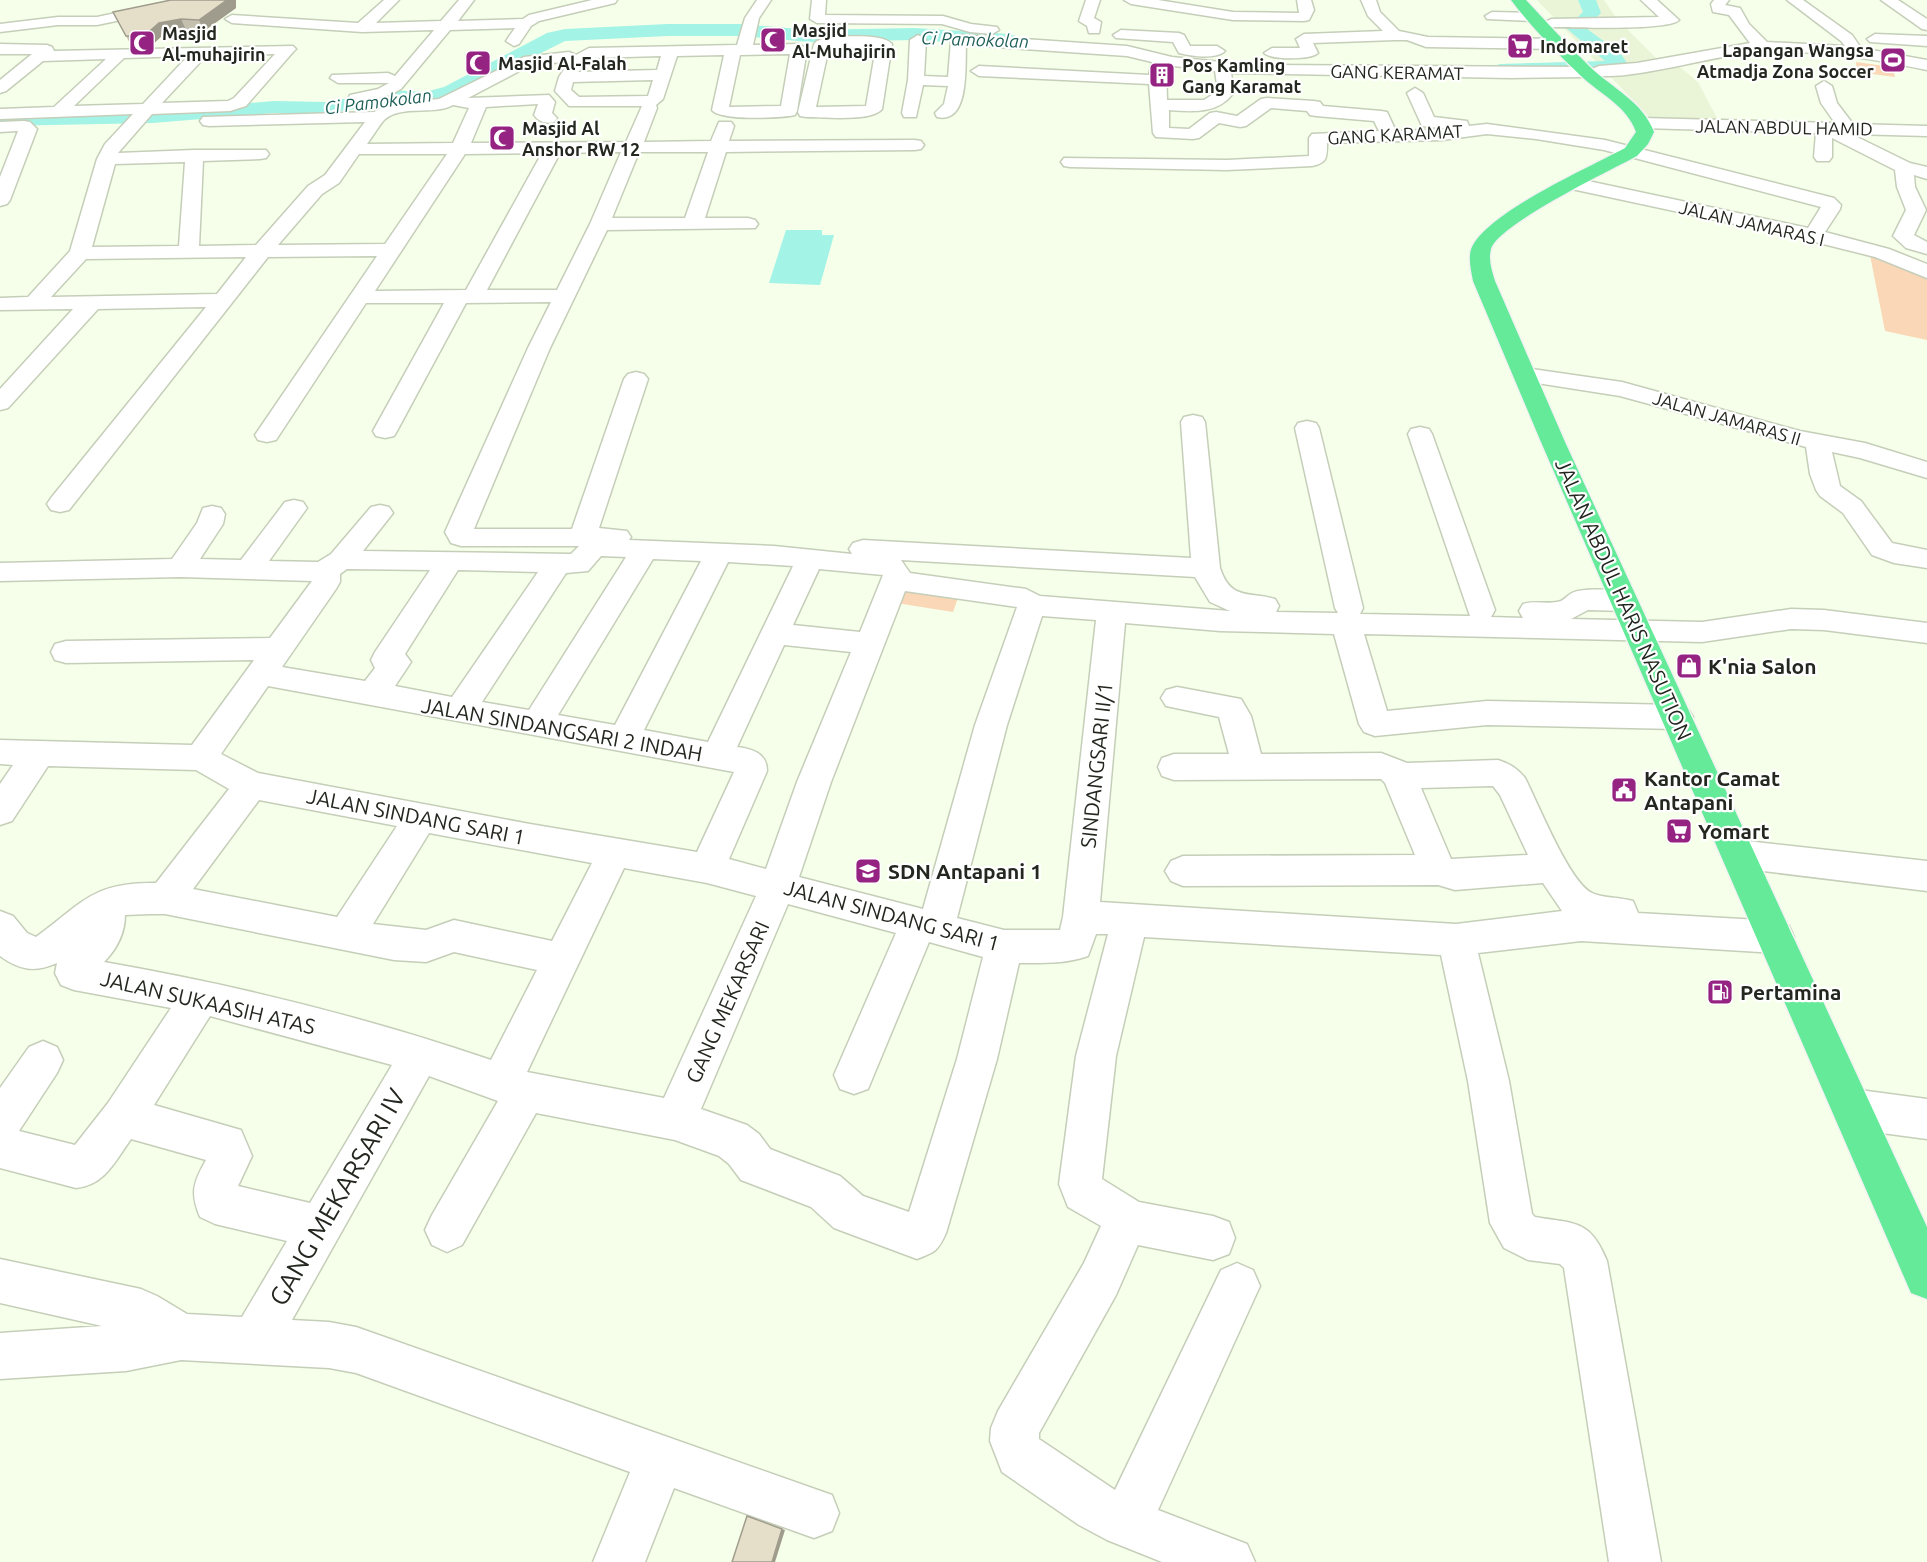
<svg xmlns="http://www.w3.org/2000/svg" width="1927" height="1562" viewBox="0 0 1927 1562" font-family="Ubuntu,sans-serif">
	<style>
		.built { fill: #eaf5d8 }
		.green { fill: #fad7b6 }
		.water { fill: #a3f3e7 }
		.lines { fill: none; stroke-linecap: round; stroke-linejoin: round }
		.river { fill: #a3f3e7; fill-rule: evenodd }
		.minor-casing { stroke: #c5ceb9; stroke-width: 3 }
		.highway-casing { stroke: #f2f2f2; stroke-width: 3 }
		.minor { fill: #fff; fill-rule: evenodd }
		.highway { fill: #64ea99; fill-rule: evenodd }
		.wall { fill: #c5c0ae }
		.shaded-wall { fill: #a09c8d }
		.building { fill: #e5dfca; stroke: #a09c8d; stroke-width: 1.5 }
		.labels { text-anchor: middle; dominant-baseline: central; stroke-width: 4.5; stroke-linejoin: round; paint-order: stroke }
		.far-poi-label { font-size: 18px; font-weight: bold; fill: #24271f; stroke: #fff; text-anchor: start }
		.far-water-label { font-size: 18px; font-style: italic; fill: #1e5f57; stroke: #fff }
		.far-street-label { font-size: 18px; fill: #24271f; stroke: #fff }
		.street-label { font-size: 21px; fill: #24271f; stroke: #fff }
		.poi-label { font-size: 21px; font-weight: bold; fill: #24271f; stroke: #fff; text-anchor: start }
		.near-street-label { font-size: 26px; fill: #24271f; stroke: #fff }
	</style>
	<rect width="100%" height="100%" fill="#f6ffe9"/>
	<polygon class="built" points="1537,0 1604,0 1617,19 1656,58 1681,68 1698,82 1718,120 1652,120"/>
	<g class="green">
		<polygon points="1856,62 1892,67 1895,77 1857,72"/>
		<polygon points="1869,250 1927,272 1927,340 1885,331"/>
		<polygon points="898,582 960,592 953,612 890,602"/>
	</g>
	<polygon class="water" points="786,230 822,230 822,235 834,235 820,285 769,283"/>
	<g class="lines">
		<g class="river">
			<polygon points="1578,0 1596,0 1601,13 1586,28 1621,54 1629,66 1626,70 1500,76 1493,74 1490,70 1493,66 1500,64 1605,61 1566,28 1583,12"/>
			<polygon points="668,24 742,24 809,30 915,28 1009,34 1016,36 1018,40 1016,44 1009,46 915,40 809,42 742,36 668,36 565,41 458,95 425,104 390,102 327,114 274,113 153,123 0,126 0,114 153,111 274,101 327,102 390,90 425,92 444,87 547,33 565,29"/>
		</g>
		<defs>
			<g id="minor">
				<polygon points="177,0 205,0 198,4 97,25 58,25 0,32 0,24 58,17 97,17"/>
				<polygon points="384,0 399,0 376,23 441,21 459,0 474,0 458,21 523,19 529,15 592,0 617,0 615,3 539,21 531,26 519,44 514,46 506,41 515,28 450,30 401,89 390,95 356,104 348,99 350,95 378,89 389,83 338,83 330,78 332,75 388,73 395,76 434,30 362,32 232,23 225,19 232,15 358,23"/>
				<path d="M757,0H771L759,18L753,45L799,44L807,49L797,111L795,115C781,118 720,121 712,110L724,55L677,56L663,99L656,105L657,108L644,142L711,141L719,122H731L734,126L729,141L915,140L921,141L924,145L921,149L915,150L726,152L705,218H748L755,220L758,224L755,228L607,230L550,348L474,529H572L624,379L628,374L636,372L644,374L648,379L599,528L627,531L631,537L629,540L774,546L852,554L849,549L853,543L863,540L1191,558L1181,422L1184,417L1193,415L1202,417L1205,422L1220,568C1231,601 1248,591 1275,599L1279,606L1276,612L1338,613L1335,608L1295,428L1298,423L1307,421L1316,423L1319,428L1363,608L1360,614L1470,616L1408,434L1411,429L1420,427L1429,429L1432,434L1495,610L1491,617L1523,618L1519,611L1523,604C1535,600 1549,605 1561,601C1565,599 1568,595 1572,593C1585,587 1620,590 1634,594L1638,601L1634,608L1624,611L1588,610L1571,619L1702,622L1791,609L1824,610L1927,623V643L1824,630L1791,629L1702,642L1364,634L1387,711L1487,701L1677,705L1688,709L1693,717L1688,725L1677,729L1487,725L1375,736L1364,732L1359,724L1334,634L1220,631L1125,623L1100,902L1456,924L1562,911L1543,883L1455,890L1438,885L1183,886L1171,881L1165,871L1171,861L1183,856L1415,855L1385,783L1381,779L1174,780L1162,776L1158,767L1162,758L1174,754H1229L1219,717L1166,706L1161,698L1166,690L1177,687L1241,699L1251,716L1261,754L1381,753L1407,763L1498,760C1510,764 1517,768 1525,778C1538,803 1569,882 1592,893C1601,898 1620,897 1633,901L1638,913L1776,921L1789,926L1794,937L1789,948L1776,953L1581,941L1478,953L1509,1081L1532,1214L1535,1217C1575,1224 1590,1219 1607,1261L1661,1562H1609L1564,1268L1560,1264L1528,1260L1504,1248L1490,1223L1468,1081L1441,955L1144,937L1116,1056L1102,1179L1139,1202L1213,1216L1229,1222L1235,1238L1229,1254L1213,1260L1138,1245L1116,1295L1039,1433V1439L1115,1490L1221,1270L1237,1263L1253,1270L1260,1286L1158,1510L1247,1544L1255,1562H1162L1107,1540L1079,1525L1002,1472L990,1441L991,1428L998,1411L1084,1263L1101,1226L1068,1207L1059,1184L1076,1056L1108,934H1096L1088,956C1065,964 1043,963 1019,963L997,1059L946,1233C938,1251 935,1252 917,1259L834,1228L811,1207L741,1180L729,1164L719,1156L675,1140L536,1113L462,1245L447,1252L432,1245L425,1230L432,1215L498,1101L429,1076L292,1320L329,1322L356,1327L832,1495L839,1513L832,1531L814,1538L674,1488L645,1562H593L630,1472L356,1373L329,1368L181,1360L126,1371L0,1379V1333L102,1326L0,1303V1259L141,1289L157,1296L187,1314L242,1317L287,1241L215,1224L200,1217C190,1193 193,1183 206,1160L131,1139C115,1161 105,1185 76,1188L0,1168V1088L29,1047L43,1041L57,1047L63,1060L57,1073L19,1131L75,1145L108,1103L171,1008L74,990L61,985L55,973L57,963C35,973 19,970 0,956V911L13,916L27,933L36,937C83,903 92,882 156,883L229,789L196,770L48,766L12,821L0,825V784L13,765L0,764V740L192,745L254,660L66,663L55,660L51,652L55,644L66,641L270,638L312,581L180,577L0,581V563L172,559L197,523L203,508L212,506L221,508L225,514L223,524L200,559L241,560L285,502L294,500L303,502L307,508L269,561L318,562L331,554L371,507L380,505L389,507L393,513L363,551L571,554L579,546H461L451,543L445,532L528,348L551,302L466,303L397,431L394,436L385,438L376,436L373,431L444,303H366L276,440L267,442L258,440L255,435L377,256L268,257L69,510L60,512L51,510L47,504L51,498L206,307L98,309L8,408L0,410V389L73,309L0,310V298L28,297L70,251L97,159L105,144L133,114L0,119V109L54,107L106,59L43,61L6,91L0,93V80L32,54H0V44L47,45L52,47L54,51L293,46L296,49L293,52L246,106L230,111L152,114L118,153L194,150H266L269,154L266,158L260,159L203,161L199,246L256,245L308,186L325,175L365,122L209,126L203,125L200,121L203,117L374,112L390,104L439,99L524,57L569,52L576,55L589,48L737,45L745,18ZM275,54L234,98L228,101L162,103L206,56ZM790,54L781,106L729,107L740,55ZM188,56L143,104L74,106L124,58ZM661,56L657,70L578,72L592,58ZM569,62L559,77L555,91L569,106H642L626,142L471,143L486,107L538,104L534,115C539,122 546,124 554,122L557,118L552,113L555,102L549,95L468,98L533,64ZM653,80L648,96L579,97L571,90L573,82ZM453,105L469,108L453,143L367,144C373,136 378,127 384,120C402,104 433,116 453,105ZM621,152L590,224L557,290H487L560,153ZM639,152H708L685,218H612ZM542,153L466,290L375,291L465,154ZM359,154H447L385,244L278,245L322,194L339,183ZM185,162L179,246L92,247L115,164ZM246,257L217,294L51,297L86,259ZM601,556L626,557L529,710L482,702L566,573L588,571ZM653,559L701,561L615,725L558,715ZM901,560L1195,577L1210,602L1230,611L1040,596L1026,589L910,573ZM728,562L793,566L708,742L644,730ZM347,569L430,570L375,652L371,660L375,668L365,681L282,667L336,589L340,582V574ZM819,569L883,575L860,632L793,625ZM458,570L538,572L452,697L395,686L411,662L405,654ZM905,591L1017,607L975,725L923,909L799,877L831,782ZM1042,616L1096,620L1063,917L1060,930H1004L957,918L1007,725ZM784,645L851,652L797,782L766,869L729,859L767,771C767,753 752,749 737,747ZM268,686L734,772L697,852L530,824L258,773L221,754ZM1493,786L1500,795L1528,855L1451,859L1421,788ZM259,800L397,826L337,917L193,889ZM429,833L592,863L552,941L454,920L426,930L373,924ZM624,868L707,883L756,896L664,1098L527,1072ZM788,904L896,933L834,1075L840,1089L854,1094L868,1089L929,942L983,957L957,1059L909,1212L863,1196L840,1176L770,1149L759,1134L747,1125L701,1109ZM150,914H165L394,960L426,962L454,952L537,970L491,1060C365,1017 236,985 104,962C117,949 125,932 125,915ZM210,1016L392,1065L310,1203L238,1186L252,1156L241,1130L154,1105Z"/>
				<polygon points="812,0 826,0 825,15 943,16 971,24 997,27 999,30 992,34 970,32 942,24 817,23 810,19"/>
				<polygon points="1086,0 1100,0 1094,18 1101,22 1099,33 1089,33 1087,26 1079,21"/>
				<polygon points="1124,0 1158,0 1233,12 1299,13 1297,0 1311,0 1314,10 1309,20 1304,21 1233,20 1131,4"/>
				<path d="M1361,0H1376L1380,12L1399,31L1428,37L1559,39L1567,44L1559,49L1426,47L1407,40H1395L1313,43L1318,53C1311,60 1271,60 1264,53L1272,48H1300L1296,39L1304,34L1383,31L1368,16Z"/>
				<path d="M1641,0H1657L1679,20C1669,31 1572,27 1551,27L1544,23L1551,19L1659,17Z"/>
				<path d="M1714,0H1729L1725,5L1740,8L1749,24L1767,42L1845,46L1841,41L1787,0H1803L1852,35L1861,48L1927,60V70C1869,58 1809,48 1750,53C1716,55 1618,84 1593,74L1586,77L1511,78L1231,73L1234,92C1219,114 1193,112 1169,110V128L1189,129L1210,113L1216,112L1237,116L1261,99L1267,98L1314,101L1320,102L1323,106L1381,111L1387,112L1394,127L1400,131L1448,129L1422,126L1407,93L1415,88L1423,93L1434,117L1467,121L1469,126L1487,124L1605,140L1834,198L1841,205L1840,209L1825,232L1889,249L1927,264V278L1875,257L1795,237L1567,188L1565,184L1567,180L1574,178L1808,228L1821,207L1604,150L1536,139L1487,134L1442,140L1327,143C1327,158 1327,163 1312,166L1227,170L1070,167L1064,166L1061,162L1064,158L1227,160L1309,156V138L1312,134L1379,131L1374,121L1316,116L1310,115L1307,111L1271,108L1246,126L1240,127L1219,123L1199,138L1193,139L1156,137L1153,133L1149,84L979,76L971,71L979,66L1149,75L1152,62L1127,56L966,45C965,65 970,125 937,117L935,113L944,104L948,86L923,85L916,117H904L902,113L908,80L910,40L918,35L926,40L924,76L948,77L951,41L954,38L962,35L1127,46L1172,57L1251,65L1586,67L1592,69L1599,66L1637,63L1750,43L1729,15L1713,12L1711,4ZM1166,65L1215,71L1218,91L1204,100H1167Z"/>
				<polygon points="1881,0 1898,0 1927,19 1927,30 1922,29"/>
				<polygon points="1492,12 1534,13 1541,17 1534,21 1487,19 1485,16"/>
				<path d="M1121,30L1179,33L1184,35L1190,46H1217L1225,51C1216,60 1190,56 1179,53L1173,42L1116,38L1113,35Z"/>
				<polygon points="1875,34 1927,36 1927,46 1870,42 1867,39"/>
				<path d="M829,37C844,37 882,33 892,44L882,109C872,122 823,117 806,117L800,116L798,112L814,44L817,41ZM829,47H876L866,106L816,107Z"/>
				<polygon points="1824,81 1832,86 1837,103 1853,124 1927,126 1927,136 1851,134 1910,163 1927,167 1927,179 1914,175 1915,187 1926,210 1914,235 1927,242 1927,254 1906,248 1893,236 1906,210 1897,187 1895,170 1832,138 1832,157 1829,161 1817,161 1814,157 1816,133 1642,128 1636,127 1633,123 1636,119 1642,118 1835,123 1821,103 1816,86"/>
				<polygon points="24,121 30,122 37,129 10,200 7,204 0,206 0,177 18,131 0,132 0,122"/>
				<polygon points="1525,368 1622,382 1800,431 1865,443 1927,462 1927,478 1860,458 1832,452 1840,486 1861,501 1892,543 1927,550 1927,568 1894,563 1872,555 1843,513 1820,496 1816,490 1810,474 1806,447 1620,396 1517,380 1513,375 1517,370"/>
				<polygon points="1738,840 1927,861 1927,891 1738,868 1726,864 1721,854 1726,844"/>
				<polygon points="1852,1089 1927,1099 1927,1139 1852,1129 1838,1123 1832,1109 1838,1095"/>
			</g>
			<path id="highway" d="M1511,0H1526C1547,23 1568,45 1590,67C1612,88 1643,102 1654,132L1648,144L1637,156C1611,170 1497,225 1491,249C1488,260 1492,271 1495,281L1565,442L1927,1227V1299L1911,1293L1541,442L1473,281C1471,270 1467,255 1473,245C1493,210 1586,169 1625,148L1636,132C1627,106 1600,94 1581,76C1557,53 1531,27 1511,0Z"/>
		</defs>
		<use href="#minor" class="minor-casing"/>
		<use href="#highway" class="highway-casing"/>
		<use href="#minor" class="minor"/>
		<use href="#highway" class="highway"/>
	</g>
	<polygon class="wall" points="236,0 236,8 204,31 186,30 164,34 150,47 132,47 113,12"/>
	<g class="shaded-wall">
		<polygon points="227,0 236,0 236,8 204,31 199,20"/>
		<polygon points="181,19 186,30 164,34 150,47 144,36 159,23"/>
		<polygon points="782,1529 785,1530 775,1562 772,1562"/>
	</g>
	<g class="building">
		<polygon points="171,0 227,0 199,20 181,19 159,23 144,36 126,36 113,12"/>
		<polygon points="747,1516 782,1529 772,1562 732,1562"/>
	</g>
	<defs>
		<symbol id="mosque-square" viewBox="-11 -11 22 22"><rect x="-9" y="-9" width="18" height="18" rx="4" fill="#952382" stroke="#fff"/><path d="M3.5-4.9A6 6 0 1 0 3.5 4.9A5 5 0 1 1 3.5-4.9Z" fill="#fff"/></symbol>
		<symbol id="supermarket-square" viewBox="-11 -11 22 22"><rect x="-9" y="-9" width="18" height="18" rx="4" fill="#952382" stroke="#fff"/><path d="M-6-5.5h2.5l.6 2H6L4.5 2H-2.5L-4.4-4H-6ZM-1.5 3.2a1.3 1.3 0 1 0 .1 0ZM3 3.2a1.3 1.3 0 1 0 .1 0Z" fill="#fff"/></symbol>
		<symbol id="stadium-square" viewBox="-11 -11 22 22"><rect x="-9" y="-9" width="18" height="18" rx="4" fill="#952382" stroke="#fff"/><path d="M0-5a6.5 5 0 1 0 0 10a6.5 5 0 1 0 0-10ZM-3.5-1.8h7v3.6h-7Z" fill="#fff"/></symbol>
		<symbol id="building-square" viewBox="-11 -11 22 22"><rect x="-9" y="-9" width="18" height="18" rx="4" fill="#952382" stroke="#fff"/><path d="M-4-6H4V6H1V3H-1V6H-4ZM-2.5-4.3h1.7v1.8h-1.7ZM.8-4.3h1.7v1.8H.8ZM-2.5-1h1.7V.8h-1.7ZM.8-1h1.7V.8H.8Z" fill="#fff"/></symbol>
		<symbol id="shop-square" viewBox="-11 -11 22 22"><rect x="-9" y="-9" width="18" height="18" rx="4" fill="#952382" stroke="#fff"/><path d="M-5-2.5h2.3a2.7 3.5 0 0 1 5.4 0H5L5.5 6h-11ZM-1.5-2.5h3a1.5 2.3 0 0 0-3 0Z" fill="#fff"/></symbol>
		<symbol id="civic-square" viewBox="-11 -11 22 22"><rect x="-9" y="-9" width="18" height="18" rx="4" fill="#952382" stroke="#fff"/><path d="M-.6-6.5H3V-4.5H.6V-3L4-1V1h2V6H-6V1h2V-1L-.6-3ZM-1.2 2.5V6h2.4V2.5Z" fill="#fff"/></symbol>
		<symbol id="school-square" viewBox="-11 -11 22 22"><rect x="-9" y="-9" width="18" height="18" rx="4" fill="#952382" stroke="#fff"/><path d="M0-5L7-2L0 1L-7-2ZM-4 1L0 2.5L4 1V4Q0 6-4 4Z" fill="#fff"/></symbol>
		<symbol id="fuel-square" viewBox="-11 -11 22 22"><rect x="-9" y="-9" width="18" height="18" rx="4" fill="#952382" stroke="#fff"/><path d="M-5.5-6h7V0h2V4h1.3V-2.5L3-4.5l.8-.8L6-3V5H2.5V1h-1V6h-7ZM-4.2-4.7v3.2H.2V-4.7Z" fill="#fff"/></symbol>
	</defs>
	<g fill-rule="evenodd">
		<use href="#mosque-square" x="758" y="25" width="30" height="30"/>
		<use href="#mosque-square" x="127" y="28" width="30" height="30"/>
		<use href="#supermarket-square" x="1505" y="31" width="30" height="30"/>
		<use href="#stadium-square" x="1878" y="45" width="30" height="30"/>
		<use href="#mosque-square" x="463" y="48" width="30" height="30"/>
		<use href="#building-square" x="1147" y="60" width="30" height="30"/>
		<use href="#mosque-square" x="487" y="123" width="30" height="30"/>
		<use href="#shop-square" x="1674" y="651" width="30" height="30"/>
		<use href="#civic-square" x="1609" y="775" width="30" height="30"/>
		<use href="#supermarket-square" x="1664" y="816" width="30" height="30"/>
		<use href="#school-square" x="853" y="856" width="30" height="30"/>
		<use href="#fuel-square" x="1705" y="977" width="30" height="30"/>
	</g>
	<g class="labels">
		<g class="far-poi-label">
			<text x="792" y="30">Masjid<tspan x="792" dy="21">Al-Muhajirin</tspan></text>
			<text x="162" y="33">Masjid<tspan x="162" dy="21">Al-muhajirin</tspan></text>
			<text x="1540" y="46">Indomaret</text>
			<text x="1874" y="50" text-anchor="end">Lapangan Wangsa<tspan x="1874" dy="21">Atmadja Zona Soccer</tspan></text>
			<text x="498" y="63">Masjid Al-Falah</text>
			<text x="1182" y="65">Pos Kamling<tspan x="1182" dy="21">Gang Karamat</tspan></text>
			<text x="522" y="128">Masjid Al<tspan x="522" dy="21">Anshor RW 12</tspan></text>
		</g>
		<g class="far-water-label">
			<text transform="translate(975 39) rotate(2)">Ci Pamokolan</text>
			<text transform="translate(378 101) rotate(-7)">Ci Pamokolan</text>
		</g>
		<g class="far-street-label">
			<text transform="translate(1397 72) rotate(1)">GANG KERAMAT</text>
			<text transform="translate(1784 127) rotate(1)">JALAN ABDUL HAMID</text>
			<text transform="translate(1395 134) rotate(-3)">GANG KARAMAT</text>
			<text transform="translate(1752 223) rotate(13)">JALAN JAMARAS I</text>
			<text transform="translate(1727 418) rotate(16)">JALAN JAMARAS II</text>
		</g>
		<g class="street-label">
			<text transform="translate(1624 599) rotate(66)">JALAN ABDUL HARIS NASUTION</text>
			<text transform="translate(562 729) rotate(10)">JALAN SINDANGSARI 2 INDAH</text>
			<text transform="translate(1096 765) rotate(-84)">SINDANGSARI II/1</text>
			<text transform="translate(416 816) rotate(11)">JALAN SINDANG SARI 1</text>
			<text transform="translate(892 915) rotate(15)">JALAN SINDANG SARI 1</text>
			<text transform="translate(208 1002) rotate(13)">JALAN SUKAASIH ATAS</text>
			<text transform="translate(727 1002) rotate(-66)">GANG MEKARSARI</text>
		</g>
		<g class="poi-label">
			<text x="1708" y="666">K'nia Salon</text>
			<text x="1644" y="778">Kantor Camat<tspan x="1644" dy="24">Antapani</tspan></text>
			<text x="1698" y="831">Yomart</text>
			<text x="888" y="871">SDN Antapani 1</text>
			<text x="1740" y="992">Pertamina</text>
		</g>
		<g class="near-street-label">
			<text transform="translate(337 1197) rotate(-60)">GANG MEKARSARI IV</text>
		</g>
	</g>
</svg>
